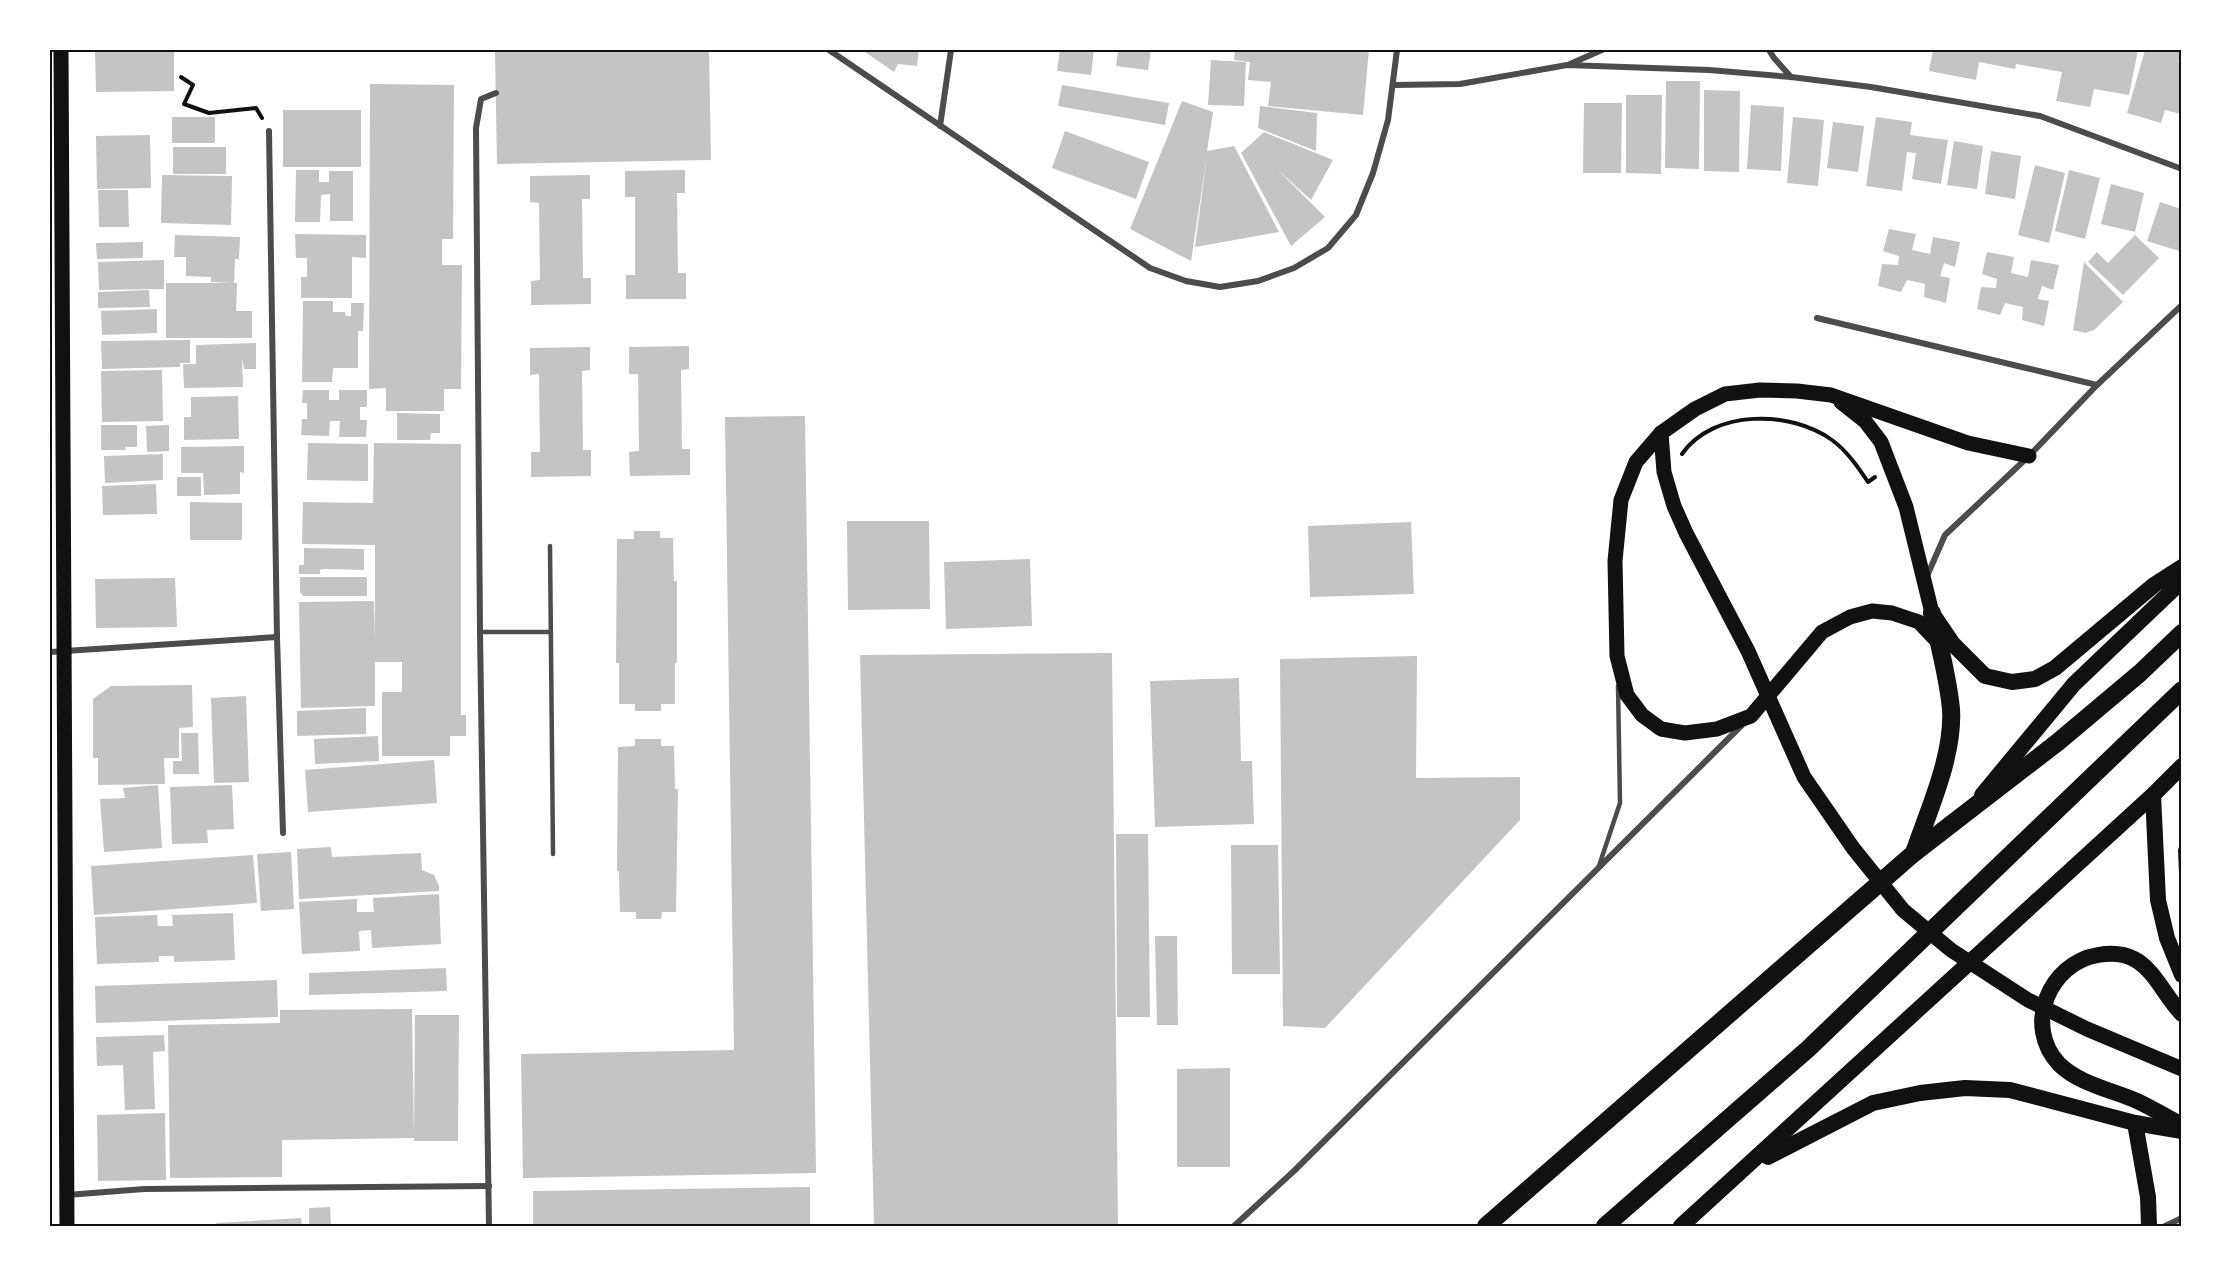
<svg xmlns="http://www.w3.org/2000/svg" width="2231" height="1276" viewBox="0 0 2231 1276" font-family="Georgia,serif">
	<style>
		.building { fill: #c4c4c4 }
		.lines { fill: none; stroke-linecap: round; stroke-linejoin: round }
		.path { stroke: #111; stroke-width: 4 }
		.service { stroke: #4c4c4c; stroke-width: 4.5 }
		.minor { stroke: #4c4c4c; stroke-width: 6 }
		.primary { stroke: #111; stroke-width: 15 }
		.trunk { stroke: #111; stroke-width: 16 }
		.motorway { stroke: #111; stroke-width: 18 }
		.neatline { fill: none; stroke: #111; stroke-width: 2 }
	</style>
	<rect width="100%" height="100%" fill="#fff"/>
	<g class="building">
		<polygon points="95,50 174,50 174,91 96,92"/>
		<polygon points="495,50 709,50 711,160 497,164"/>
		<polygon points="862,50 919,50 917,66 898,64 894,72"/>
		<polygon points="1060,50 1094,50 1091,75 1057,71"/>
		<polygon points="1118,50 1151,50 1148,70 1116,66"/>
		<polygon points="1235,50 1369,50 1363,115 1268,106 1271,82 1248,80 1250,62 1234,60"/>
		<polygon points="1933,50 2138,50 2129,95 2094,89 2090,107 2056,101 2062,72 2016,64 2015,69 1979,62 1976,80 1929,71"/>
		<polygon points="2145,50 2182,50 2178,62 2181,63 2181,114 2165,110 2161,123 2127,113"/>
		<polygon points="1211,60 1246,62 1244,106 1208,105"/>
		<polygon points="1666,81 1700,81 1699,169 1665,168"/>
		<polygon points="370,84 454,85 453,239 442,239 442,265 462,265 461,389 444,389 444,411 386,411 386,388 369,389"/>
		<polygon points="1062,85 1169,103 1165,125 1058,106"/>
		<polygon points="1704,90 1740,91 1739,172 1704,171"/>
		<polygon points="1626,95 1662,95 1661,174 1626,173"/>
		<polygon points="1182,101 1213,112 1207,151 1234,146 1279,232 1195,247 1207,155 1191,261 1130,229"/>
		<polygon points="1584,103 1622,103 1621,173 1583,173"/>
		<polygon points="1751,105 1784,107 1781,171 1747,169"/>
		<polygon points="1260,106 1317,113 1316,151 1258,128"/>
		<rect x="283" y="110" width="78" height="57"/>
		<rect x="172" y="117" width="43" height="26"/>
		<polygon points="1793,117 1824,120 1818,186 1787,183"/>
		<polygon points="1876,117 1912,122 1910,135 1948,140 1941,184 1912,179 1916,153 1907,152 1902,191 1866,186"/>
		<polygon points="1833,122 1864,126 1858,172 1827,168"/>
		<polygon points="1065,131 1149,162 1136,199 1052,168"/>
		<polygon points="1264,132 1333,160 1311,200 1277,169 1325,217 1291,246 1241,153"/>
		<polygon points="150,135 151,188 97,189 96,136"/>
		<polygon points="1954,141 1983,146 1977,189 1947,185"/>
		<rect x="173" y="147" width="53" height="27"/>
		<polygon points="1991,151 2021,156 2015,199 1985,194"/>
		<polygon points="2035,165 2065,173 2049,243 2018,235"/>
		<polygon points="296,170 319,170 319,182 329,182 329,171 353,171 353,221 330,221 330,194 321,195 320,222 295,222"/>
		<polygon points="685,170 685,193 677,193 678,273 686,273 686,299 626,299 626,275 635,275 635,197 625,197 625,171"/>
		<polygon points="2069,170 2100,178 2085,239 2055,231"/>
		<polygon points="162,175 232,176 231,225 161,223"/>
		<polygon points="590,175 590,199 582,199 583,278 591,278 591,304 531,305 531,281 540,280 539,203 530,202 530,176"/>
		<polygon points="2111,184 2144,193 2135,232 2101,224"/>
		<polygon points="98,190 128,190 129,227 99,227"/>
		<polygon points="2160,202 2181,209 2181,243 2179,251 2147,241"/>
		<polygon points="1889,229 1916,234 1912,250 1930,254 1933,237 1960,242 1955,267 1944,263 1940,276 1950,278 1946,303 1924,297 1925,284 1907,280 1901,292 1878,286 1882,264 1898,265 1899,256 1883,251"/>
		<polygon points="295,234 366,235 366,258 352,257 352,298 301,298 301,277 307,277 307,258 296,258"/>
		<polygon points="175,235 240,237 239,259 235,259 234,283 211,282 211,277 186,276 186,257 174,257"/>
		<polygon points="2135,235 2159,258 2123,295 2088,262 2097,252 2108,263"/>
		<polygon points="143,242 143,258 97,259 96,243"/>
		<polygon points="1987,252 2014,257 2011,273 2028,277 2031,260 2059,265 2053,290 2042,286 2038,299 2049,301 2044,326 2022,320 2023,307 2005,303 2000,315 1977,309 1981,287 1996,288 1997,279 1982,274"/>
		<polygon points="164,260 164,289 99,290 98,262"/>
		<polygon points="2084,262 2123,302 2094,330 2085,333 2073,330"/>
		<polygon points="166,283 237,283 236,311 252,311 252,338 166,338"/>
		<polygon points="149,290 150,307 98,308 98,292"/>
		<polygon points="303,301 333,301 333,312 345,312 346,316 351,316 351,303 364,303 363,331 358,331 358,368 333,368 332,382 302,382"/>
		<polygon points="157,309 157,333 102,335 101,311"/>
		<polygon points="190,340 190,363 180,363 180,367 102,369 101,341"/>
		<polygon points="256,343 256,369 244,369 242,358 243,387 184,388 183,364 196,364 196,345"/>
		<polygon points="689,346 689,369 681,370 682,449 690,449 690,475 630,476 629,452 639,451 638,374 629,374 629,347"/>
		<polygon points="590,347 590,370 582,371 583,450 591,450 591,476 531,477 531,452 540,452 539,374 530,375 530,348"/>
		<polygon points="162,370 163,421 102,422 101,371"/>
		<polygon points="303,390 329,390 329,400 339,400 339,390 367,390 367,407 360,407 360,420 367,420 366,437 339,437 340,421 330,421 329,436 301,435 302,419 307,419 307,403 302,403"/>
		<polygon points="238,396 239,439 184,440 184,417 191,417 191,397"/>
		<polygon points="397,413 440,414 440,433 431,433 430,440 397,440"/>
		<polygon points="805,416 816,1173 523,1178 521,1054 734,1050 725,417"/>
		<polygon points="101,425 137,425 137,447 125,447 126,450 101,450"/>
		<polygon points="169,425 169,451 147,452 146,426"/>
		<polygon points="308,443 368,444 368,481 307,480"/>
		<polygon points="374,443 461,444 461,715 466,715 466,736 450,736 450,756 382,756 382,692 402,692 402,662 375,662 375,706 301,708 299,602 374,601 375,645 375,545 302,544 303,502 373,503"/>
		<polygon points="244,446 244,473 240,472 240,494 204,495 203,473 181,473 181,447"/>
		<polygon points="163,454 163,480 105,483 104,456"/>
		<rect x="177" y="477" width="24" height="19"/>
		<polygon points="156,484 157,514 103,515 102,486"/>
		<polygon points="190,502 242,503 242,540 190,540"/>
		<polygon points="847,521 929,521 930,609 848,610"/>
		<polygon points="1411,522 1414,594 1310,597 1308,526"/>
		<polygon points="634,531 660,531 660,538 673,538 674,581 677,581 677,663 675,663 675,704 661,704 661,711 635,711 635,704 619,704 619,663 616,663 617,539 634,539"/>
		<polygon points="304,548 364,549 364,570 323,569 320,570 320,574 299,574 299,565 304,565"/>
		<polygon points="1030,559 1032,626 946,629 944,562"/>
		<polygon points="300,577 367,577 367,596 303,596 300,592"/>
		<polygon points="175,578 177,627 96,628 95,579"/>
		<polygon points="1112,653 1118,1226 874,1226 860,655"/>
		<polygon points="1417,656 1416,778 1520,777 1520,820 1325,1028 1283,1026 1280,659"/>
		<polygon points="1239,678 1241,761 1252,761 1254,824 1155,827 1150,681"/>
		<polygon points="192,685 193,727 179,728 179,758 164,758 165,784 98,785 98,758 93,758 93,699 111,686"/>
		<polygon points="246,696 249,782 214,783 211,698"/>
		<polygon points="366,708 366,734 297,736 297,711"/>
		<polygon points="181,733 198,733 199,774 173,774 173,761 182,761"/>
		<polygon points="378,736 379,761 315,764 314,739"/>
		<polygon points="635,739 661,739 661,746 674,746 675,789 678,789 676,912 662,912 661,919 636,919 636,912 620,912 619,871 617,871 618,747 635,746"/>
		<polygon points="434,760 437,803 308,812 305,770"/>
		<polygon points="158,785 162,848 104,852 100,799 125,798 123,788"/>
		<polygon points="232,785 234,829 207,830 208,843 172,844 170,787"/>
		<polygon points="1116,834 1148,834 1150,1017 1117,1017"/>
		<polygon points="1231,845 1278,845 1280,974 1232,974"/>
		<polygon points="331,847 332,857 421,853 422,870 434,875 439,886 439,891 299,899 297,849"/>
		<polygon points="291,852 294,909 261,911 257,854"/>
		<polygon points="253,855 257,903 94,915 91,866"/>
		<polygon points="439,894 441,944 372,948 371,930 359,931 360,951 302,954 299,902 357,899 357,912 374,912 373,898"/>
		<polygon points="233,913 235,960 174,962 174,956 159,956 159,962 97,964 95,917 157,915 158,926 173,926 172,915"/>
		<polygon points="1155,936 1177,936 1178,1025 1157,1025"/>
		<polygon points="446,968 447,991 309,995 309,973"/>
		<polygon points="277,980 278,1017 96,1023 95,986"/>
		<polygon points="412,1009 414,1138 282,1140 282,1177 170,1178 168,1025 280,1023 280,1010"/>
		<polygon points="415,1015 459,1015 458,1141 414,1141"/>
		<polygon points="164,1035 165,1051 153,1052 155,1109 125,1110 123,1065 97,1066 96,1037"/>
		<polygon points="1230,1068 1230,1167 1177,1167 1177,1069"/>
		<polygon points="165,1113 166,1180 98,1181 97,1115"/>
		<polygon points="810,1187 810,1226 533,1226 533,1191"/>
		<polygon points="330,1207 331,1226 309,1226 309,1208"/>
		<polygon points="301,1218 302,1226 217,1226 216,1223"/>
	</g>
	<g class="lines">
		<g class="path">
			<polyline points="181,77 193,85 184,104 209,113 256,108 262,118"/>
			<path d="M1682,454C1713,409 1791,410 1832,440C1847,451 1858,467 1868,482L1875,477"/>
			<polyline points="2182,845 2180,850 2182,895"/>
		</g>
		<g class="service">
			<polyline points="550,546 553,854"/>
			<polyline points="480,632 550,632"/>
			<polyline points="1599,866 1620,803 1618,686"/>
		</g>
		<g class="minor">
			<polyline points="829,50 1150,268 1186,281 1220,287 1258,281 1294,268 1328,248 1356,215 1373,173 1388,120 1397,50"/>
			<polyline points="1769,50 1774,58 1791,77"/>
			<polyline points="1570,64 1602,50"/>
			<polyline points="1394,85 1460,84 1567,65 1709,70 1791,77 1871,87 2040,116 2182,169"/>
			<polyline points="940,126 951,50"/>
			<polyline points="269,131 277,637 283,833"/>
			<polyline points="1817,318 2097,385"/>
			<polyline points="1927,576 1945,535 2029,456 2097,385 2182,305"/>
			<polyline points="50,652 277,637"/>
			<polyline points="67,1195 144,1189 489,1186"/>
			<polyline points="489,1226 480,632 476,128 481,99 496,93"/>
			<polyline points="1234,1226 1295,1170 1742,725"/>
			<polyline points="2165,1226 2182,1218"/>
		</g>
		<g class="primary">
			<polyline points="61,50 67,1226"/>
			<polyline points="1841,402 1865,421 1881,442 1906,507 1932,613"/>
			<polyline points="1661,433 1664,472 1674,506 1686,533 1748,651 1804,777 1853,848 1903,910 1951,950 2028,1000 2087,1029 2182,1069"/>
			<polyline points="1939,643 1919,622 1892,613 1872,611 1850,617 1822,632 1751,716 1717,729 1685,733 1661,729 1642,715 1627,695 1617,656 1615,561 1621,500 1636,462 1661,433 1695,409 1725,394 1760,390 1797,391 1831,395 1968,443 2029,456"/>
		</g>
		<g class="trunk">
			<polyline points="1934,616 1953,644 1985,676 2012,682 2035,679 2055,668 2154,585 2182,567"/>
			<polyline points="1982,795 2074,684 2182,581"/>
			<polyline points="2153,795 2158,900 2167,938 2182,975"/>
			<path d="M2182,1014C2166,998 2154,969 2134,959C2123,953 2109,953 2098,955C2049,963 2023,1026 2059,1064C2079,1084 2112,1090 2137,1101C2152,1108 2167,1117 2182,1125"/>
			<polyline points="2135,1123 2148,1197 2149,1226"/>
			<polyline points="1768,1157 1873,1103 1920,1093 1965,1088 2010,1090 2135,1123 2182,1131"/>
			<polyline points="1681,1226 2153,795 2182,766"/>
		</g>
		<g class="motorway">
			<path d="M1914,853C1929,809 1954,755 1951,709C1948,677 1939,644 1932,613"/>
			<polyline points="1486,1226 1914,853 2058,742 2140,673 2182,633"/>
			<polyline points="1605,1226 1808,1049 2182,690"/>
		</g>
	</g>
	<rect width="2231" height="1276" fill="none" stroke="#ffffff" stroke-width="102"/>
	<rect x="51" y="51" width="2129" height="1174" class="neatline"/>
</svg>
